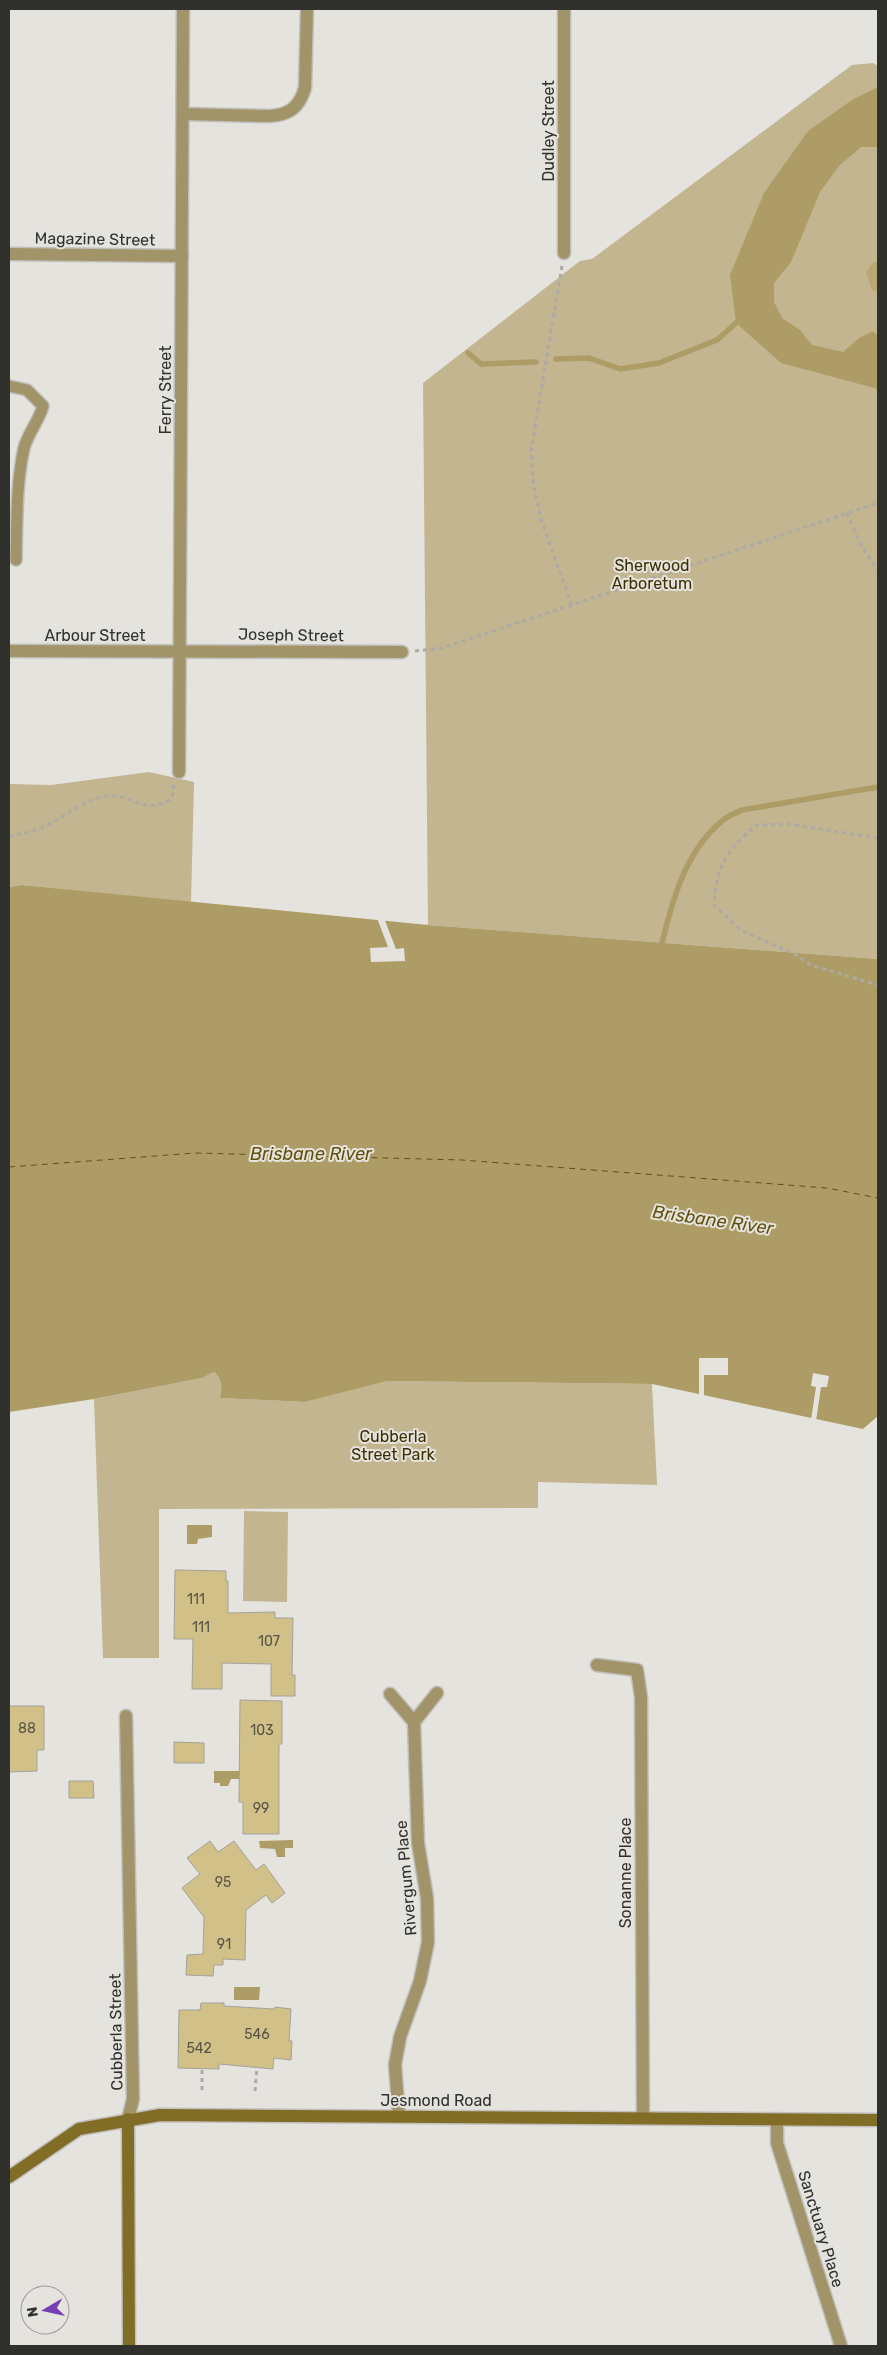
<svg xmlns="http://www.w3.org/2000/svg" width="887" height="2355" viewBox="0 0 887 2355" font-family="Rubik,sans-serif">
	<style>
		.green { fill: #c2b590 }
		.forest { fill: #b9a771 }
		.water { fill: #ae9c66 }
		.pier { fill: #e5e3de }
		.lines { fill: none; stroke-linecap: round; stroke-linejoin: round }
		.stream { stroke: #ae9c66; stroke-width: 5.5 }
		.ferry { stroke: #63500c; stroke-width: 1; stroke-dasharray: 6 5; stroke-linecap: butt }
		.building { fill: #d2c089; stroke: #a3a19b }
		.lane-casing { stroke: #c1bfbb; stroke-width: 14 }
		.street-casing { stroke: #c1bfbb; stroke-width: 15 }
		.secondary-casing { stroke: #c1bfbb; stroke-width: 15 }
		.path { stroke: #acaaa6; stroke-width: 3; stroke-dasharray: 4 4; stroke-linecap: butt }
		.lane { stroke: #a29469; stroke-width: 11 }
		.street { stroke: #a29469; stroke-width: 12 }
		.secondary { stroke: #826d27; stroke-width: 12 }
		.labels { text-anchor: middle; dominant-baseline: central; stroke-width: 4; stroke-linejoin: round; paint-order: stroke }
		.number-label { font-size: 14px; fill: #585444 }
		.street-label { font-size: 16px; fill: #30302d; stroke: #e5e3de }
		.park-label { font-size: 16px; fill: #3d2f01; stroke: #e5e3de }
		.water-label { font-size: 18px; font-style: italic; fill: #63500c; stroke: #e5e3de }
	</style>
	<rect width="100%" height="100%" fill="#e5e3de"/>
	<g class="green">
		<polygon points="873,63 878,66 878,959 428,925 423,383 580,261 592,259 852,65"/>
		<polygon points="149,772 194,782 191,903 22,885 9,887 9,784 51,785"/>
		<path d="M214,1372C223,1380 222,1387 220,1398L305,1402L388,1381L652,1384L657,1485L538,1482V1508L159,1509V1658H103L94,1399L202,1378Z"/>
		<polygon points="244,1511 288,1512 287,1602 243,1601"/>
	</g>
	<polygon class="forest" points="874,262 878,262 878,291 872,290 866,272"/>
	<g class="water">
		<polygon points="878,87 878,147 861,147 839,166 820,192 791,262 774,283 774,302 782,318 800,330 812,345 843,352 859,338 873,331 878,336 878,389 781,363 736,323 730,275 764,193 808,131 852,100"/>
		<path d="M22,885L428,925L878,959V1416L863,1429L652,1384L388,1381L305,1402L220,1398C222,1387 223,1380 214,1372L202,1378L94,1399L9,1412V887Z"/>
		<polygon points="187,1525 212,1525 212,1537 198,1539 197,1544 187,1544"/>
		<polygon points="214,1771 240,1771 240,1779 231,1779 228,1786 220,1786 220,1783 214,1783"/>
		<polygon points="293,1840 293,1848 285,1848 285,1857 277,1857 275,1849 260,1848 259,1841"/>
		<polygon points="234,1987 260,1987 259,2000 234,2000"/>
	</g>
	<g class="pier">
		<polygon points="377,918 384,918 396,949 404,948 405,961 371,962 370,948 388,947"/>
		<polygon points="699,1358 728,1358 728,1375 704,1375 704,1398 699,1397"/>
		<polygon points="813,1373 829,1376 827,1387 821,1387 816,1421 811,1420 816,1387 811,1386"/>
	</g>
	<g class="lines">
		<g class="stream">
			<polyline points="468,353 481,364 536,362"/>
			<polyline points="556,359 589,358 620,369 659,363 717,340 736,323"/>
			<path d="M660,951C671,905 684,852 722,821C727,816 736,813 742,810L878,787"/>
		</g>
		<polyline class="ferry" points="9,1167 195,1153 462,1160 827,1188 878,1198"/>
	</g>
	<g class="building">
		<polygon points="175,1570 226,1571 226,1581 228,1581 228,1613 275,1612 275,1618 293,1618 292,1675 295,1675 295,1696 271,1696 271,1664 222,1663 222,1689 192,1689 193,1639 174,1639"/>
		<polygon points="240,1700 282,1701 282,1744 279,1744 279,1834 243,1834 243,1802 239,1802"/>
		<polygon points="9,1706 44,1706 44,1750 37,1750 37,1771 9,1772"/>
		<polygon points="174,1742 204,1743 204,1763 174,1763"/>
		<polygon points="69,1781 93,1781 94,1798 69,1798"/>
		<polygon points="210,1841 218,1852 234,1841 256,1870 264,1864 285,1893 272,1903 266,1895 246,1910 245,1960 223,1959 223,1965 214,1965 213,1976 186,1975 187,1955 203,1954 204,1917 182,1888 200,1874 187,1858"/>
		<polygon points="201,2003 224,2003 224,2006 274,2009 275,2007 291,2009 289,2041 292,2041 291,2060 274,2058 273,2069 219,2064 219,2069 178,2068 179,2010 200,2010"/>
	</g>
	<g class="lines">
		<defs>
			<path id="lane" d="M9,386L27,390L43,406C39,421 28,433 24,448C16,484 17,523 16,560"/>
			<g id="street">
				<path d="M183,114L269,116C289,115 299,108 305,88L307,9"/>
				<polyline points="564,253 564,9"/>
				<polyline points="9,254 182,256"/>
				<polyline points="9,651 402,652"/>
				<polyline points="179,772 183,9"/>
				<polyline points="597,1665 637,1670 641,1697 643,2118"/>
				<polyline points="390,1694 414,1722 418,1843 427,1898 428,1942 420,1981 400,2037 395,2065 399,2116"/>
				<polyline points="126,1716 133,2099 128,2119"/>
				<polyline points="414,1722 437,1693"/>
				<polyline points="777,2120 777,2143 841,2346"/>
			</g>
			<g id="secondary">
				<polyline points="128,2119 129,2346"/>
				<polyline points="9,2177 79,2129 160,2115 878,2120"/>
			</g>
		</defs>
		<use href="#lane" class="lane-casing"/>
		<use href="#street" class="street-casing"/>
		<use href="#secondary" class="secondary-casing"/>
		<g class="path">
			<polyline points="562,266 531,451 534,488 542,522 572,606"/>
			<polyline points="847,513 860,543 878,571"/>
			<polyline points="415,651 442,648 878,503"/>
			<path d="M9,836C20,834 32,832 43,827C64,818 82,800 106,796C133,793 144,817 172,798L174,784"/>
			<path d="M878,838L789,824L756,825C727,850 716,866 714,905L742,931L793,953L811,965L878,985"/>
			<polyline points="202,2090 202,2068"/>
			<polyline points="255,2091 257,2067"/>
		</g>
		<use href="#lane" class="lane"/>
		<use href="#street" class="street"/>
		<use href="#secondary" class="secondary"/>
	</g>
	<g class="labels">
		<g class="number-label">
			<text x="196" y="1599">111</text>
			<text x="201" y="1627">111</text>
			<text x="269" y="1641">107</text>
			<text x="27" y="1728">88</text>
			<text x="262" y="1730">103</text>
			<text x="261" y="1808">99</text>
			<text x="223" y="1882">95</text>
			<text x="224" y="1944">91</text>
			<text x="257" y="2034">546</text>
			<text x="199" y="2048">542</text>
		</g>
		<g class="street-label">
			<text transform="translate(548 131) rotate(-90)">Dudley Street</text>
			<text transform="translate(95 239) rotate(1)">Magazine Street</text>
			<text transform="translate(165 390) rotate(-90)">Ferry Street</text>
			<text x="95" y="635">Arbour Street</text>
			<text transform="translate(291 635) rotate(1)">Joseph Street</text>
			<text transform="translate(625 1873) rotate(-90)">Sonanne Place</text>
			<text transform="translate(406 1878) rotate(-95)">Rivergum Place</text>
			<text transform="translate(116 2032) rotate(-91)">Cubberla Street</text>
			<text x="436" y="2100">Jesmond Road</text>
			<text transform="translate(821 2229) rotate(73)">Sanctuary Place</text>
		</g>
		<g class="park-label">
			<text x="652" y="565">Sherwood<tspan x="652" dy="18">Arboretum</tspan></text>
			<text x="393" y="1436">Cubberla<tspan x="393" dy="18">Street Park</tspan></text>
		</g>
		<g class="water-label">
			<text x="311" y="1154">Brisbane River</text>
			<text transform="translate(713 1220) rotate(8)">Brisbane River</text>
		</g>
	</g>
	<rect width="887" height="2355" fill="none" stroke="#30302d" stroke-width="20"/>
	<g transform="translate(45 2310) rotate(261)"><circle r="24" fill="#e5e3de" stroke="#9d9b97"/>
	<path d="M0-4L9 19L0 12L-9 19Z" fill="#753eb4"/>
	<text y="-8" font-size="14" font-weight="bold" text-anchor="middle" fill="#30302d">N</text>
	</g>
</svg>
